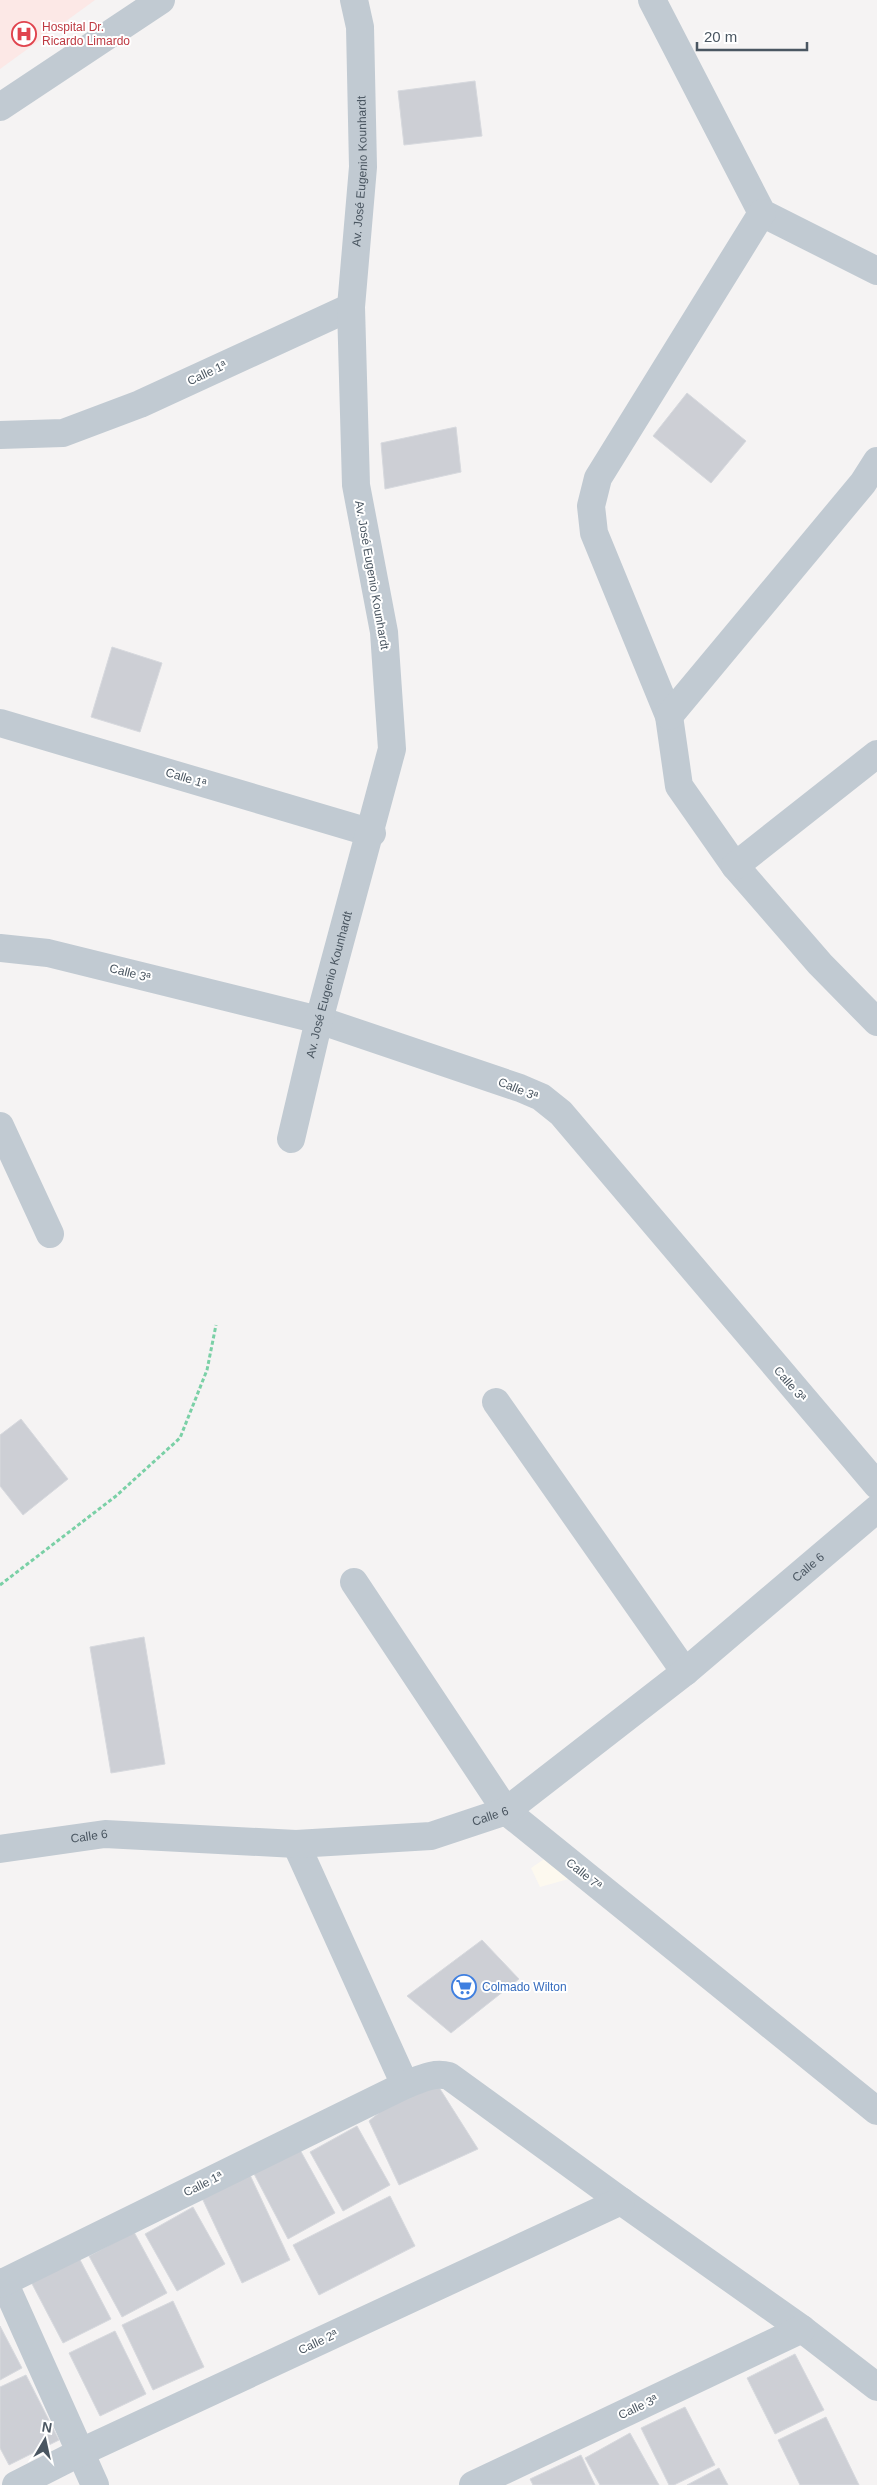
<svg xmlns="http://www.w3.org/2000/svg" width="877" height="2485" viewBox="0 0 877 2485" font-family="Arial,sans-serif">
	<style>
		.commercial { fill: #fdf9ef }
		.medical { fill: #fce8e6 }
		.building { fill: #cdcfd5; stroke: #d7d9de }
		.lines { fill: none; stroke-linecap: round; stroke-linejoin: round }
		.path { stroke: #7ad0a6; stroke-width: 3; stroke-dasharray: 4 2.5; stroke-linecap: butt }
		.street { stroke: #c1cad2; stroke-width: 28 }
		.labels { text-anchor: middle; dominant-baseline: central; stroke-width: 4; stroke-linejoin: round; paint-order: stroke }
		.health-label { font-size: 12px; fill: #be3a42; stroke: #fff; text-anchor: start }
		.street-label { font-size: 12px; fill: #4a5661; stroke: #fff }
		.shop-label { font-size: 12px; fill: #366cbe; stroke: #fff; text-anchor: start }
	</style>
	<rect width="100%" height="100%" fill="#f5f3f3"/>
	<polygon class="commercial" points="553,1853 572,1878 540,1887 531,1868"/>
	<polygon class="medical" points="0,0 95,0 0,69"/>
	<g class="building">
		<polygon points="475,81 482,136 404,145 398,91"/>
		<polygon points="687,393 746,441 711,483 653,436"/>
		<polygon points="456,427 461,472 385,489 381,443"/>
		<polygon points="112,647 162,663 140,732 91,717"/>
		<polygon points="21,1419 68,1479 23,1515 0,1486 0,1435"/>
		<polygon points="144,1637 165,1764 111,1773 90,1647"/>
		<polygon points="482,1940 519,1979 451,2033 407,1996"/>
		<polygon points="435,2081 478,2149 399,2185 369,2121 402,2094"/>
		<polygon points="357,2126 390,2185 343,2211 310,2152"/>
		<polygon points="299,2148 335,2213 288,2239 253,2172"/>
		<polygon points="250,2175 290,2260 242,2283 202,2198"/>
		<polygon points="390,2196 415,2246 319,2295 293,2245"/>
		<polygon points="193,2207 225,2264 177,2291 145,2234"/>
		<polygon points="134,2232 167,2293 122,2317 89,2256"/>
		<polygon points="78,2256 111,2319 63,2343 30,2280"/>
		<polygon points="173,2301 204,2367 153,2390 122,2325"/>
		<polygon points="0,2326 22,2368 0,2380"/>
		<polygon points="115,2331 146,2394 100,2416 69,2353"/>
		<polygon points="795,2354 824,2410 775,2434 747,2378"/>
		<polygon points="26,2375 59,2440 9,2465 0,2448 0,2387"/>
		<polygon points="685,2407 715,2465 674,2485 669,2485 641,2428"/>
		<polygon points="826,2417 859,2485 800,2485 778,2440"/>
		<polygon points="630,2433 659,2485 600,2485 585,2458"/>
		<polygon points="581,2455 595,2485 533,2485 530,2479"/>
		<polygon points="719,2468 728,2485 687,2485"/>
	</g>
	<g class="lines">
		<polyline class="path" points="0,1585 116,1496 180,1438 207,1370 216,1325"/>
		<g class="street">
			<polyline points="652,0 762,213 877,271"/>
			<polyline points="0,107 161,0"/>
			<polyline points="762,213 598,478 591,506 594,533 669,716 679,786 735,866 820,964 877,1022"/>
			<polyline points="0,435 63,433 140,404 351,307"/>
			<polyline points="669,716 863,483 877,461"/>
			<polyline points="0,723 372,833"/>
			<polyline points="735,866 877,754"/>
			<polyline points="0,948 48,953 319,1020 520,1088 541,1097 561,1113 877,1485"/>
			<polyline points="0,1126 50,1234"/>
			<path id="s1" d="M291,1139L319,1020L392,749L384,632L356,485L351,307L363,167L360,27L354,0"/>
			<polyline points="496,1402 685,1672"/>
			<polyline points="354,1582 506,1811 877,2111"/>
			<polyline points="296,1844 405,2085"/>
			<path id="s2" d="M0,1849L105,1834L296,1844L431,1836L506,1811L685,1672L877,1509"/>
			<polyline points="4,2282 95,2485"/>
			<path d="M0,2284L405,2085C421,2079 433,2072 449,2076L621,2201L802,2329L877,2387"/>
			<polyline points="16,2485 79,2453 621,2201"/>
			<polyline points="473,2485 802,2329"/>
		</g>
	</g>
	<defs>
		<symbol id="hospital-ring" viewBox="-11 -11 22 22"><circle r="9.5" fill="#fff" stroke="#e0444e" stroke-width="1.5"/><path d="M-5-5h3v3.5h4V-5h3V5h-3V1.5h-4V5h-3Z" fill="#e0444e"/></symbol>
		<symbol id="supermarket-ring" viewBox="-11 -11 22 22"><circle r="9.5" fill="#fff" stroke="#3f7fe0" stroke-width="1.5"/><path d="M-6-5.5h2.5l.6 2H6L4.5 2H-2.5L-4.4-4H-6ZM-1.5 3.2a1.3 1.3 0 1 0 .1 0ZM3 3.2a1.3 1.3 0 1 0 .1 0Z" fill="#3f7fe0"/></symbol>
	</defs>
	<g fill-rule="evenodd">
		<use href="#hospital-ring" x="10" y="20" width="28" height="28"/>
		<use href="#supermarket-ring" x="450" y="1973" width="28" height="28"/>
	</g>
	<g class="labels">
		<g class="health-label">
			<text x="42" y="27">Hospital Dr.<tspan x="42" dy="14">Ricardo Limardo</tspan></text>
		</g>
		<g class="street-label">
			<text stroke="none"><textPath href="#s1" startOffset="984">Av. José Eugenio Kounhardt</textPath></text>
			<text transform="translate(207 373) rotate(-25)">Calle 1ª</text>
			<text transform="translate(372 575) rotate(80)">Av. José Eugenio Kounhardt</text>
			<text transform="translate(186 778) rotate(17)">Calle 1ª</text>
			<text transform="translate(130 973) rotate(14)">Calle 3ª</text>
			<text stroke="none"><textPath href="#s1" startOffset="159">Av. José Eugenio Kounhardt</textPath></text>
			<text transform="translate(518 1089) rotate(22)">Calle 3ª</text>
			<text transform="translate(790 1384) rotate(49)">Calle 3ª</text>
			<text stroke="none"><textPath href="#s2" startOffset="900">Calle 6</textPath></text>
			<text stroke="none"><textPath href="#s2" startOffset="495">Calle 6</textPath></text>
			<text stroke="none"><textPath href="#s2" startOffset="90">Calle 6</textPath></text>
			<text transform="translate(584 1874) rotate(39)">Calle 7ª</text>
			<text transform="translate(203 2184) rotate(-26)">Calle 1ª</text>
			<text transform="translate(318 2342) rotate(-25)">Calle 2ª</text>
			<text transform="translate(638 2407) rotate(-25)">Calle 3ª</text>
		</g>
		<g class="shop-label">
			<text x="482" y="1987">Colmado Wilton</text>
		</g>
	</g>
	<g transform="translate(45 2440) rotate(9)" stroke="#ffffff" stroke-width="4" paint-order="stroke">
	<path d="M0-4L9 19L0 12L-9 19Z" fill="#4a5661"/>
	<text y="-8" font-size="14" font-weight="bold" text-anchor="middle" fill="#4a5661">N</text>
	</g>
	<path d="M697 42v8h110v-8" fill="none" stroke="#4a5661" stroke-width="2.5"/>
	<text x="704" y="42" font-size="15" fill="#4a5661" stroke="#ffffff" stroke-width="4" paint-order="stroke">20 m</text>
</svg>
